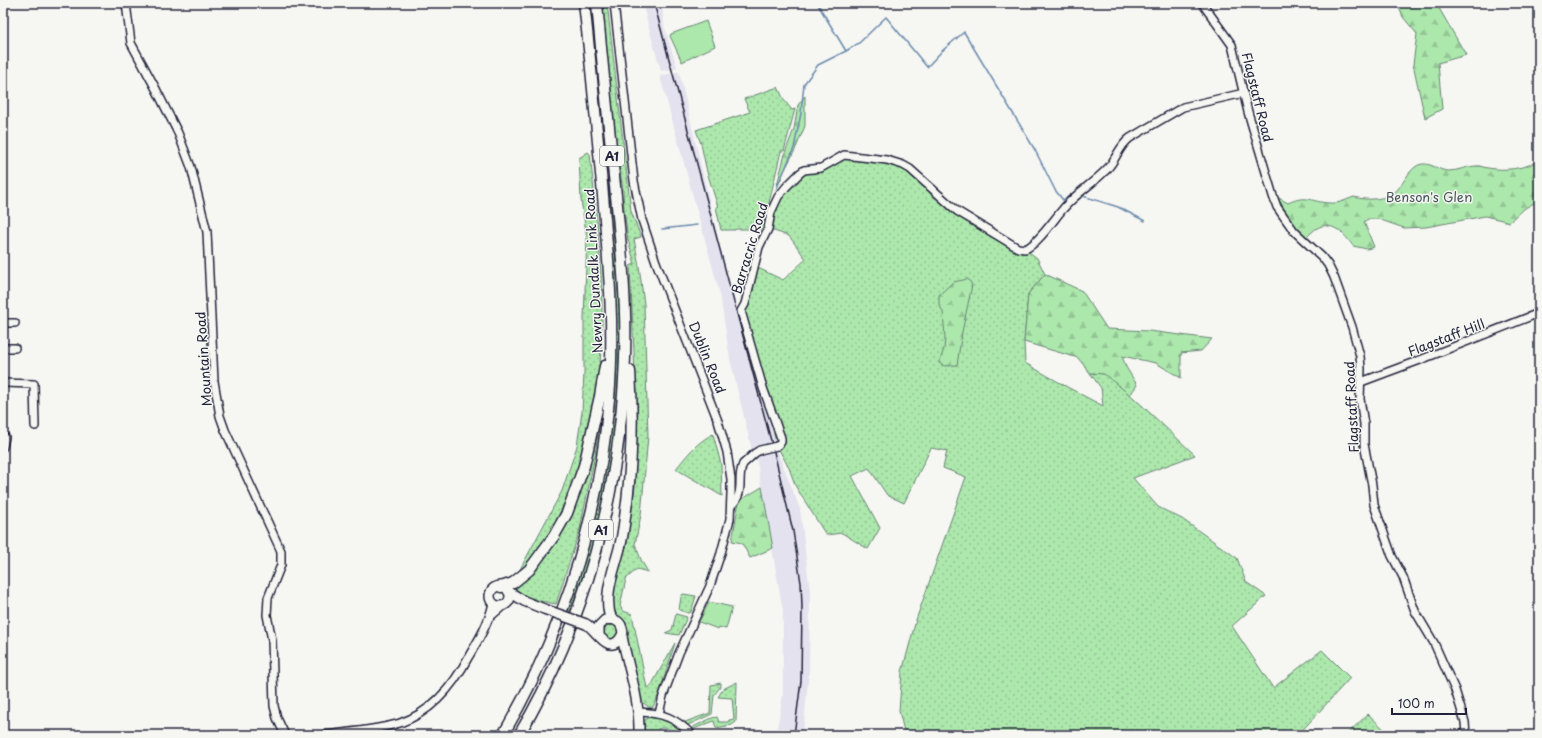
<svg xmlns="http://www.w3.org/2000/svg" width="1542" height="738" viewBox="0 0 1542 738" font-family="'Playpen Sans',sans-serif">
	<style>
		.built { fill: #e3e2ee }
		.grass { fill: url(#grass-dots); stroke: #678474 }
		.forest { fill: url(#forest-firs); stroke: #678474 }
		.garden { fill: #ace7ac; stroke: #678474 }
		.lines { fill: none; stroke-linecap: round; stroke-linejoin: round }
		.stream { stroke: #6b8aad; stroke-width: 1.5 }
		.minor-casing { stroke: #22223b; stroke-width: 10 }
		.major-casing { stroke: #22223b; stroke-width: 12 }
		.highway-casing { stroke: #22223b; stroke-width: 13 }
		.minor { stroke: #f6f6f2; stroke-width: 7 }
		.major { stroke: #f6f6f2; stroke-width: 9 }
		.highway { stroke: #f6f6f2; stroke-width: 10 }
		.rail { stroke: #22223b; stroke-width: 1.5 }
		.minor-bridge-casing { stroke: #22223b; stroke-width: 10; stroke-linecap: butt }
		.major-bridge-casing { stroke: #22223b; stroke-width: 12; stroke-linecap: butt }
		.minor-bridge { stroke: #f6f6f2; stroke-width: 7 }
		.major-bridge { stroke: #f6f6f2; stroke-width: 9 }
		.labels { text-anchor: middle; dominant-baseline: central; stroke-width: 3; stroke-linejoin: round; paint-order: stroke }
		.shield { fill: #f6f6f2; stroke: #626272; stroke-width: 1 }
		.shield-label { font-size: 12px; font-weight: bold; fill: #22223b }
		.street-label { font-size: 13px; fill: #22223b; stroke: #f6f6f2 }
		.park-label { font-size: 13px; fill: #445357; stroke: #f6f6f2 }
	</style>
	<defs>
		<pattern id="grass-dots" width="8" height="8" patternUnits="userSpaceOnUse"><rect width="8" height="8" fill="#ace7ac"/><path d="M2 2h.1M6 6h.1" fill="none" stroke="#94c695" stroke-width="1.8" stroke-linecap="round"/></pattern>
		<pattern id="forest-firs" width="22" height="20" patternUnits="userSpaceOnUse"><rect width="22" height="20" fill="#ace7ac"/><path d="M5 1l3.5 6h-7zM16 11l3.5 6h-7z" fill="#94c695"/></pattern>
	</defs>
	<rect width="100%" height="100%" fill="#f6f6f2"/>
	<filter id="ink" filterUnits="userSpaceOnUse"><feTurbulence type="fractalNoise" baseFrequency=".025" numOctaves="2"/><feDisplacementMap in="SourceGraphic" scale="8" xChannelSelector="R" yChannelSelector="G"/><feConvolveMatrix kernelMatrix="1 2 1 2 8 2 1 2 1" color-interpolation-filters="sRGB"/></filter>
	<g filter="url(#ink)">
		<g class="built">
			<polygon points="642,3 662,3 664,26 677,67 674,69 661,71"/>
			<polygon points="676,72 679,72 720,246 735,302 752,356 767,409 778,440 775,443 752,450 730,359 720,294 660,76"/>
			<polygon points="777,450 800,509 810,592 809,670 804,724 801,735 776,735 783,695 783,611 756,457 761,454"/>
		</g>
		<g class="grass">
			<polygon points="589,3 592,3 603,115 601,115"/>
			<polygon points="602,3 607,3 631,211 641,237 634,239 639,266 644,304 648,436 641,515 635,544 642,562 648,572 637,569 626,579 620,606 623,611 632,614 647,688 651,686 675,643 659,694 653,707 650,708 642,702 626,643 626,628 623,619 612,610 613,585 627,544 635,487 637,439 636,396 630,266 635,264 628,240 624,210 623,190 618,160"/>
			<polygon points="778,87 784,100 792,110 795,109 784,151 781,151 763,229 736,229 735,230 721,230 716,207 718,207 707,172 701,144 696,130 750,112 744,99"/>
			<path d="M588,152L590,154C597,219 605,286 601,351C599,381 592,412 585,441C576,478 563,513 542,544C534,555 525,565 517,575L562,491L577,446L582,412L584,373V318L587,238L581,200L579,158Z"/>
			<polygon points="844,155 896,162 957,211 1025,249 1037,258 1045,274 1028,294 1024,342 1025,363 1069,388 1103,406 1101,388 1090,373 1104,373 1134,398 1195,455 1133,478 1158,507 1182,519 1237,558 1246,582 1266,596 1232,626 1273,688 1322,650 1350,678 1298,735 905,735 899,711 902,672 916,620 966,477 943,468 947,451 931,448 904,503 887,495 869,468 852,476 880,528 868,549 842,533 826,535 796,487 789,468 777,446 743,314 758,268 783,280 806,259 789,236 768,229 774,204 800,173 826,166"/>
			<polygon points="606,186 610,186 620,318 618,393 613,447 600,515 587,564 569,613 566,612 612,398"/>
			<path d="M602,405L595,455L580,529L556,604C540,601 525,599 513,587L563,527Z"/>
			<path d="M713,434L721,464L722,496L676,469C686,456 697,442 713,434Z"/>
			<polygon points="683,594 696,596 691,612 688,613 679,610 681,597"/>
			<polygon points="676,614 687,617 679,635 665,633 672,630"/>
			<circle cx="610" cy="631" r="8"/>
			<polygon points="737,682 736,722 732,725 716,728 714,721 694,729 693,727 712,718 717,717 719,722 728,722 729,720 734,719 732,698 718,697 723,689"/>
			<polygon points="721,683 721,686 714,695 712,714 688,725 685,722 710,713 711,685"/>
			<polygon points="1368,714 1390,735 1346,735"/>
			<path d="M649,717L659,718L683,729L679,735C673,730 665,726 658,729L655,735H642L645,720Z"/>
		</g>
		<g class="forest">
			<polygon points="1397,3 1436,3 1466,55 1438,63 1442,109 1425,118 1413,64 1417,34 1403,17"/>
			<polygon points="805,96 805,126 795,150 777,185 786,150 794,129 798,105"/>
			<path d="M1539,157V201C1527,206 1518,212 1510,222L1485,216L1426,227L1404,228L1378,219H1368L1364,222L1374,247L1367,249L1353,246C1346,236 1336,224 1322,226C1315,228 1310,234 1306,238L1295,227L1277,197L1288,203C1307,194 1311,202 1329,203C1339,204 1345,200 1354,197C1367,201 1388,200 1397,190C1405,182 1410,166 1422,164C1432,163 1439,171 1449,171C1458,171 1467,166 1476,166C1480,165 1484,168 1488,168C1505,171 1523,169 1538,161Z"/>
			<polygon points="1045,274 1082,291 1107,329 1149,331 1212,339 1201,351 1181,353 1181,378 1156,363 1122,356 1126,367 1137,385 1130,395 1104,374 1090,373 1078,358 1024,342 1028,294"/>
			<polygon points="968,279 972,285 962,332 957,365 945,366 939,363 944,349 945,338 943,312 939,304 939,295 953,282"/>
			<polygon points="762,487 773,548 750,558 742,543 732,541 739,501"/>
		</g>
		<g class="garden">
			<polygon points="706,21 715,46 682,62 670,36 671,34"/>
			<polygon points="709,602 732,607 726,629 719,627 718,629 699,622"/>
		</g>
		<g class="lines">
			<g class="stream">
				<polyline points="817,3 846,51 859,43 886,17 927,67 942,51 964,32 1035,150 1055,190 1063,200 1074,193"/>
				<polyline points="776,190 794,148 801,113 804,84 818,65 846,51"/>
				<polyline points="1080,195 1118,207 1145,221"/>
				<polyline points="662,229 697,225"/>
			</g>
			<defs>
				<g id="minor">
					<polyline points="126,3 131,43 156,89 178,133 191,167 207,232 214,381 220,416 225,430 281,551 281,565 268,598 267,615 272,640 274,706 277,718 285,735"/>
					<polyline points="614,3 634,181 642,220 656,262 718,421 727,452 731,479 731,493 730,519 721,553 710,586 679,653 663,696 659,714"/>
					<polyline points="1202,3 1232,45 1248,112 1273,196 1277,207 1294,231 1322,257 1328,265 1334,277 1352,327 1360,356 1361,369 1360,399 1364,424 1364,444 1372,485 1374,505 1392,556 1403,577 1415,611 1434,643 1455,690 1465,722 1466,735"/>
					<polyline points="3,323 15,323"/>
					<polyline points="3,348 15,348"/>
					<polyline points="1361,382 1420,360 1539,313"/>
					<polyline points="3,383 34,384 35,426"/>
					<polyline points="3,437 5,437 3,447"/>
					<path d="M777,446L781,442V438L763,388L741,311L745,304L759,247L768,229L771,212L778,197L786,187L800,173L804,170L821,168L844,155L887,160L903,165L910,169L957,211L1018,248L1025,249C1037,245 1054,219 1063,209C1076,193 1094,183 1108,168C1117,158 1119,146 1130,138L1183,107L1244,93"/>
					<path d="M731,506C746,492 736,479 743,464L755,453L760,450"/>
					<polyline points="490,617 504,605"/>
					<path d="M639,712C663,713 676,718 692,735"/>
					<path d="M324,735C347,732 378,730 400,723C432,712 454,685 469,656C479,639 489,623 493,603"/>
				</g>
				<g id="major">
					<circle cx="500" cy="596" r="10"/>
					<polyline points="508,591 524,601 544,609"/>
					<path d="M586,624C596,629 609,657 621,637C623,635 623,631 622,628C620,620 612,618 605,620L599,626V636"/>
					<path d="M622,637C629,671 640,699 639,735"/>
				</g>
				<g id="highway">
					<polyline points="501,587 513,583 529,570 554,536 567,513 584,466 600,396 605,366"/>
					<path d="M611,619C602,594 616,566 621,542C624,529 625,515 627,502C632,459 633,415 630,371"/>
					<path d="M503,735C563,632 599,518 609,399C615,327 608,255 602,184C596,123 591,63 584,3"/>
					<path d="M519,735C586,622 621,488 625,357C627,296 620,236 614,176C608,118 602,61 597,3"/>
				</g>
			</defs>
			<use href="#minor" class="minor-casing"/>
			<use href="#major" class="major-casing"/>
			<use href="#highway" class="highway-casing"/>
			<use href="#minor" class="minor"/>
			<use href="#major" class="major"/>
			<use href="#highway" class="highway"/>
			<polyline class="rail" points="654,3 774,452 793,531 801,583 802,606 801,681 794,735"/>
			<defs>
				<polyline id="minor-bridge" points="760,450 777,446"/>
				<polyline id="major-bridge" points="544,609 586,624"/>
			</defs>
			<use href="#minor-bridge" class="minor-bridge-casing"/>
			<use href="#major-bridge" class="major-bridge-casing"/>
			<use href="#minor-bridge" class="minor-bridge"/>
			<use href="#major-bridge" class="major-bridge"/>
		</g>
	</g>
	<g class="labels">
		<g class="shield">
			<rect x="600" y="146" width="24" height="20" rx="3"/>
			<rect x="589" y="520" width="24" height="20" rx="3"/>
		</g>
		<g class="shield-label">
			<text x="612" y="156">A1</text>
			<text x="601" y="530">A1</text>
		</g>
		<g class="street-label">
			<text transform="translate(1258 97) rotate(76)">Flagstaff Road</text>
			<text transform="translate(749 248) rotate(-73)">Barracric Road</text>
			<text transform="translate(593 271) rotate(-93)">Newry Dundalk Link Road</text>
			<text transform="translate(1446 337) rotate(-21)">Flagstaff Hill</text>
			<text transform="translate(708 357) rotate(68)">Dublin Road</text>
			<text transform="translate(203 359) rotate(-94)">Mountain Road</text>
			<text transform="translate(1351 407) rotate(-93)">Flagstaff Road</text>
		</g>
		<g class="park-label">
			<text x="1429" y="196">Benson's Glen</text>
		</g>
	</g>
	<rect width="1542" height="738" fill="none" stroke="#f6f6f2" stroke-width="16"/>
	<rect x="8" y="8" width="1526" height="722" fill="none" stroke="#22223b" stroke-width="1.5" filter="url(#ink)"/>
	<path d="M1392 708v6h74v-6" fill="none" stroke="#22223b" stroke-width="2"/>
	<text x="1398" y="708" font-size="12" fill="#22223b" stroke="#f6f6f2" stroke-width="3" paint-order="stroke">100 m</text>
</svg>
